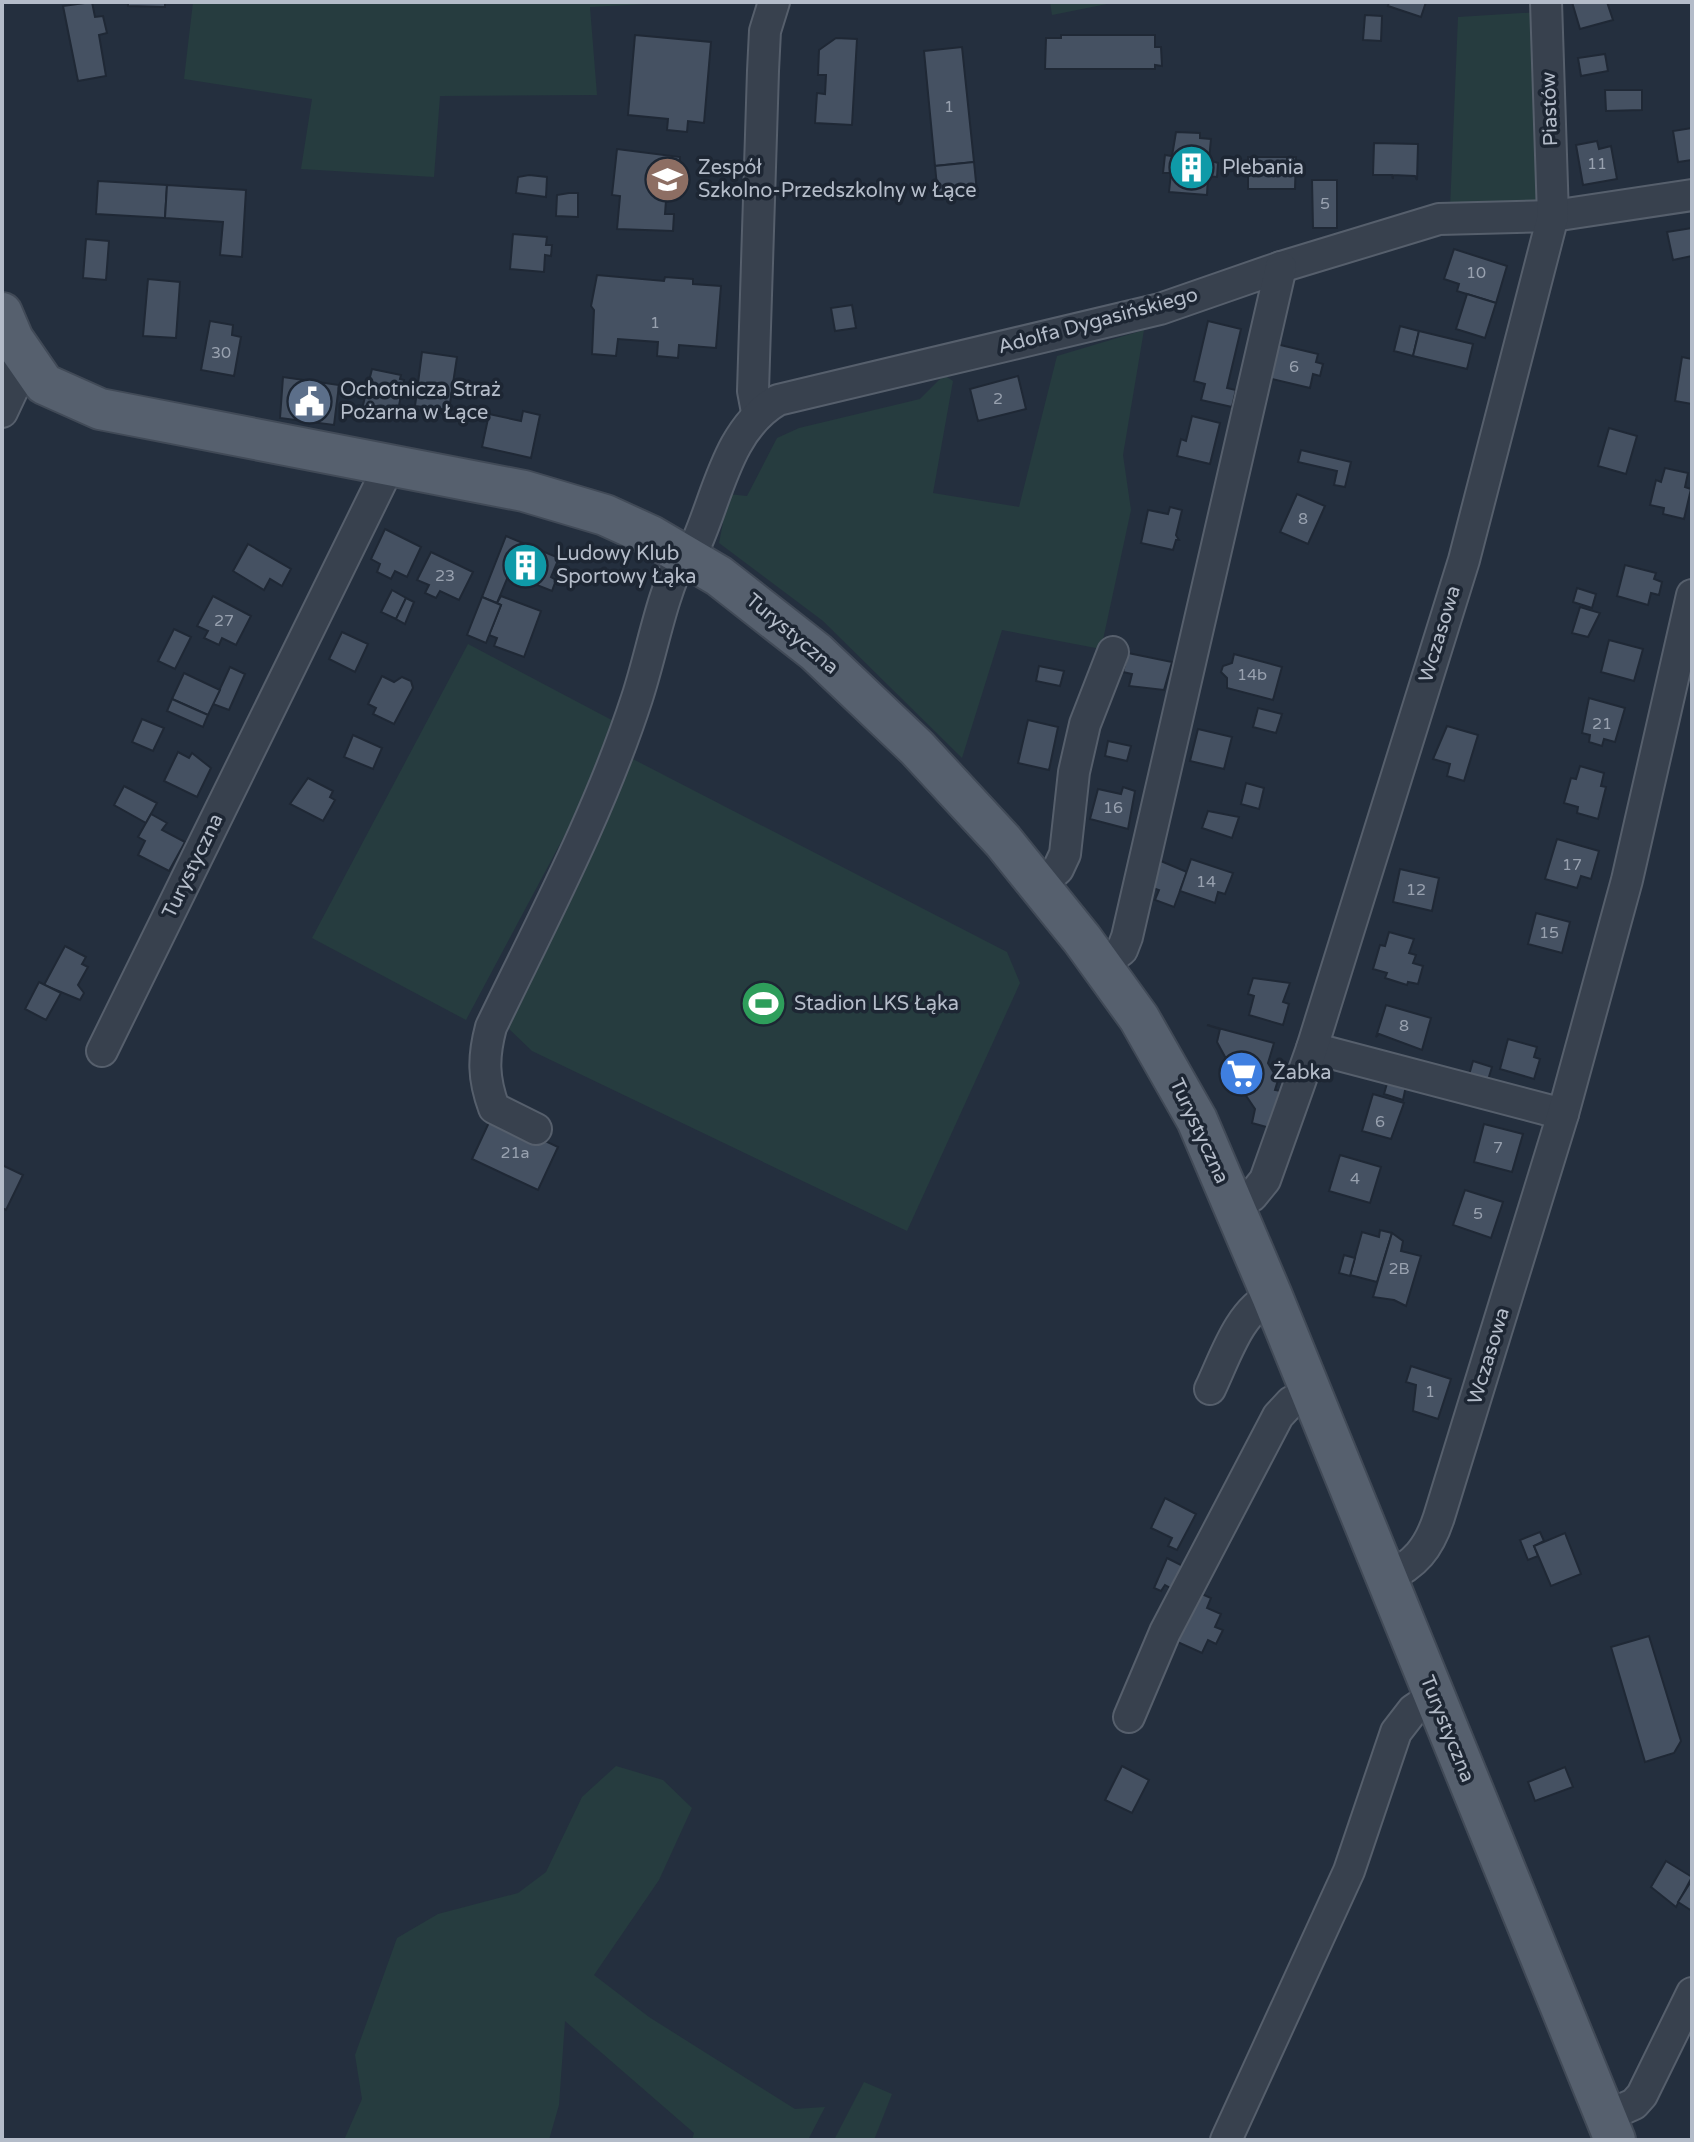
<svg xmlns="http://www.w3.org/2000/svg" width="1694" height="2142" viewBox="0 0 1694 2142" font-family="'Varela Round',sans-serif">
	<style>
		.green { fill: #263c3f }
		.building { fill: #455162; stroke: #1f2835; stroke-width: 2 }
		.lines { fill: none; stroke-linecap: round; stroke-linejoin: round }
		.minor-casing { stroke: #565f6c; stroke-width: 34 }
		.major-casing { stroke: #414a57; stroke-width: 44 }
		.minor { stroke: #38414e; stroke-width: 30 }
		.major { stroke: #56606e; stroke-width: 40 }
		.labels { text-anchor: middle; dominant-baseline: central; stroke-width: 7; stroke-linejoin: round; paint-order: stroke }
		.number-label { font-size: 16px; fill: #98a1af }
		.street-label { font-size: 20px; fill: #b4bcc9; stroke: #1d2633 }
		.poi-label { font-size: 20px; fill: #b4bcc9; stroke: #1d2633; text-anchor: start }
	</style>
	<rect width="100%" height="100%" fill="#242f3e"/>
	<g class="green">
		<polygon points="193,2 686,2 590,7 597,95 440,96 434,177 301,169 312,99 184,79"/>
		<polygon points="1050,2 1117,2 1052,15"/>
		<polygon points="1540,12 1539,200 1450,209 1458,17"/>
		<polygon points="1144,330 1123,455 1131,510 1101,649 1002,630 962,758 823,621 719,543 723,523 718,521 728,494 747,496 777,438 799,428 920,399 944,375 953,381 933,493 1019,507 1057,356"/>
		<polygon points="468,644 623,726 466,1020 312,938"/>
		<polygon points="629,757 1007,952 1020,983 907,1231 532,1051 505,1025"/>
		<polygon points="616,1766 663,1780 692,1808 659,1880 594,1975 649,2017 795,2109 825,2107 808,2140 692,2140 694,2133 565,2021 559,2105 549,2140 344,2140 362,2099 355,2055 397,1938 438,1914 518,1893 546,1872 582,1797"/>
		<polygon points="864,2082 892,2094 874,2140 834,2140"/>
	</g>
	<g class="building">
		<polygon points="92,2 95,17 103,16 107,33 99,35 106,76 78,81 63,6"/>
		<polygon points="128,2 165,2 165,7 128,6"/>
		<polygon points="1389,2 1426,2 1421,17 1388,6"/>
		<polygon points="1572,2 1607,2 1613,20 1580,29"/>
		<polygon points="1365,15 1382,16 1381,41 1363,40"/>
		<polygon points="635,35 711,42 704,123 688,121 687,132 667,130 668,119 628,115"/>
		<polygon points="1061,35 1155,35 1155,47 1161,47 1162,66 1155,65 1155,69 1045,69 1046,38 1061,38"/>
		<polygon points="836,38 857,39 852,125 815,123 817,93 825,94 826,75 818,75 819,50"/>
		<polygon points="962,47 974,162 935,166 924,51"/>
		<polygon points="1605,54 1608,71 1581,76 1578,58"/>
		<polygon points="1605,90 1642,90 1642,110 1606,111"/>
		<polygon points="1692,128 1692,160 1678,162 1673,131"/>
		<polygon points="1176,132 1200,133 1200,138 1211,139 1209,160 1218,163 1217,177 1208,176 1207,195 1169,192 1171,173 1163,173 1165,155 1172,156"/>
		<polygon points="1597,141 1599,149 1611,146 1617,179 1583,185 1576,145"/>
		<polygon points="1374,143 1418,144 1417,180 1415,176 1393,175 1393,179 1392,175 1373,175"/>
		<polygon points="617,149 680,157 679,174 668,173 665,214 674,214 673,231 617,229 620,196 612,195"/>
		<polygon points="1248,157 1296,157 1295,189 1248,189"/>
		<polygon points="974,162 977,192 938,196 935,166"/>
		<polygon points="529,175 547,177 546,197 516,193 518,177"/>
		<polygon points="1312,180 1337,180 1337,228 1313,228"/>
		<polygon points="98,181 167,185 165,218 96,214"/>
		<polygon points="167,185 246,190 242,257 220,255 223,222 165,218"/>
		<polygon points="569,193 578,193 578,217 556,216 557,195"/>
		<polygon points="1692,228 1692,256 1673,260 1667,232"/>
		<polygon points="513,234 547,237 546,245 552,245 551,256 545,255 544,272 510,269"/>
		<polygon points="86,239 109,241 106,280 83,278"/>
		<polygon points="1454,249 1507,266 1496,303 1457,291 1459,284 1444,279"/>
		<polygon points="597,275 664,281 665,277 693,279 693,284 721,286 716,348 679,345 678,358 657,356 658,342 618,339 616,356 592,354 594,310 591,306"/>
		<polygon points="148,279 180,282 176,338 143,336"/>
		<polygon points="1467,294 1496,303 1485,338 1456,329"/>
		<polygon points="852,305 856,328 835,331 831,308"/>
		<polygon points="210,321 233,325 232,335 241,337 234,376 201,370"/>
		<polygon points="1208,321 1241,329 1227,388 1236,390 1232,407 1201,400 1205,384 1194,381"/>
		<polygon points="1400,326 1419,331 1413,356 1394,351"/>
		<polygon points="1419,331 1473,344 1467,369 1413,356"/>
		<polygon points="1272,343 1318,354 1316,362 1323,364 1320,376 1313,374 1310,388 1268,378"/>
		<polygon points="422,352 457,357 449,410 415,406"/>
		<polygon points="1682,357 1692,359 1692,404 1675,401"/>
		<polygon points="372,369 401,375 400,379 404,380 397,416 362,409"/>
		<polygon points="1018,376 1026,409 978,421 970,389"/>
		<polygon points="283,377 339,385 334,425 280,418"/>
		<polygon points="523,411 540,415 531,458 482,447 489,414 521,421"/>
		<polygon points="1192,416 1220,423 1210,464 1177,456 1181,439 1186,441"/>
		<polygon points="1609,428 1637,436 1626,474 1598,466"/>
		<polygon points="1301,450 1351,462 1345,487 1334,485 1337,471 1298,462"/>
		<polygon points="1665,468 1688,473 1685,487 1691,489 1684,519 1663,514 1664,508 1650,505 1656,480 1661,482"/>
		<polygon points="1297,494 1325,506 1308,544 1280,532"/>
		<polygon points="1170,507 1182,510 1176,535 1179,540 1176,540 1173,550 1141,543 1148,510 1168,514"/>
		<polygon points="385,529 421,547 407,577 395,571 391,579 377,572 380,564 371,559"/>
		<polygon points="506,536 559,558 551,577 556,580 552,591 509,574 497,603 482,597"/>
		<polygon points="248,544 291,569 282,586 270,579 264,590 233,571"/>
		<polygon points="431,552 473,572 459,600 440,591 436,598 425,593 429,585 417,580"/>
		<polygon points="1625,565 1656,573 1654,579 1662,582 1659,595 1651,593 1648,605 1617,596"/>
		<polygon points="1577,588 1596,594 1592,608 1573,602"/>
		<polygon points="392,590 406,598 396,619 381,612"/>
		<polygon points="213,596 251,616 236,645 222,638 219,645 204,638 208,631 197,626"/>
		<polygon points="501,596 541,611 524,657 494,646 497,638 489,635 501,605 497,603"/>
		<polygon points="482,597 501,605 486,643 467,635"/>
		<polygon points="406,598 414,602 405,624 396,619"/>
		<polygon points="1580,607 1600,613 1588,637 1572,633"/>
		<polygon points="174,629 191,637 175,669 158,661"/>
		<polygon points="342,632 368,644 355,672 329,659"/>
		<polygon points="1609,640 1643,649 1634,681 1601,672"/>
		<polygon points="1128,653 1172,662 1164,690 1129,686 1132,674 1123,672"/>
		<polygon points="1234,654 1282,667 1273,700 1227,688 1227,678 1221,672 1223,666 1232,663"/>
		<polygon points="1039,666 1064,671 1060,686 1036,681"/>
		<polygon points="230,667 245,674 229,710 213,704"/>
		<polygon points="184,673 220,690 208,715 172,699"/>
		<polygon points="382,676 394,682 402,677 411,681 413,688 394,724 373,714 376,708 368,704"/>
		<polygon points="1589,698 1625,708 1615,742 1604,739 1602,746 1589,742 1590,735 1582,733"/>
		<polygon points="172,699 208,715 203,727 167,711"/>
		<polygon points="1258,708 1282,714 1276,733 1253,727"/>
		<polygon points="142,719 164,728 153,751 132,742"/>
		<polygon points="1028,720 1058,727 1049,770 1018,763"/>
		<polygon points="1447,726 1478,735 1464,781 1447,776 1450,764 1433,759"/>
		<polygon points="1198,729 1232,737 1224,769 1190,761"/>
		<polygon points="353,735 382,748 373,769 344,757"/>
		<polygon points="1108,741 1131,746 1127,761 1105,756"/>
		<polygon points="178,752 189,758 192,753 211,768 197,797 164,781"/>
		<polygon points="1580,766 1604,773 1601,786 1606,787 1598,819 1577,813 1578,807 1564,803 1571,778 1576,779"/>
		<polygon points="308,778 333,791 330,797 335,800 323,821 290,804"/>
		<polygon points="1246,783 1264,788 1259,809 1241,804"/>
		<polygon points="124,786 157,803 146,823 114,805"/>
		<polygon points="1123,787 1135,791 1128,829 1090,819 1098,789 1121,794"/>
		<polygon points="1208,811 1239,817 1232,838 1202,828"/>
		<polygon points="151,814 167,823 162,830 185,842 169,871 138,855 145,841 138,837"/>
		<polygon points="1557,839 1599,851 1591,879 1581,876 1577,888 1545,879"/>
		<polygon points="1156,859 1187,872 1174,907 1155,900 1159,890 1147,886"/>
		<polygon points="1191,859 1233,873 1225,894 1218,892 1215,903 1180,891"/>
		<polygon points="1400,869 1439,878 1432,911 1393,902"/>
		<polygon points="1536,913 1570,922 1562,953 1528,944"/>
		<polygon points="1389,932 1414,939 1409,953 1416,955 1413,963 1423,966 1418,984 1408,982 1407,985 1385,978 1387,973 1373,969 1380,945 1385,946"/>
		<polygon points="65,946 86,957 82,964 88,967 78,985 84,993 80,1000 44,985"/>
		<polygon points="1253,978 1290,983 1283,1002 1289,1004 1283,1025 1249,1015 1254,996 1248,994"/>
		<polygon points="39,982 61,993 46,1020 25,1009"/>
		<polygon points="1386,1005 1431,1018 1422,1050 1379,1034 1376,1037"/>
		<polygon points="1207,1025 1274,1043 1268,1063 1278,1080 1275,1090 1281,1091 1270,1128 1252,1123 1255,1109 1226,1066 1230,1066 1217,1042 1220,1029"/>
		<polygon points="1508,1039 1537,1047 1534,1057 1540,1059 1534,1079 1500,1069"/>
		<polygon points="1473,1061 1492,1067 1488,1080 1469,1075"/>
		<polygon points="1388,1080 1406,1086 1403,1100 1384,1094"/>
		<polygon points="1373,1094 1404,1103 1391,1139 1362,1131"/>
		<polygon points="492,1116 558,1147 538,1190 472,1159"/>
		<polygon points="1484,1124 1523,1134 1512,1172 1474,1162"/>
		<polygon points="1340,1155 1381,1167 1370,1203 1329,1191"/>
		<polygon points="2,1165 23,1175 6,1210 2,1208"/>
		<polygon points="1465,1190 1503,1202 1491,1238 1453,1225"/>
		<polygon points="1380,1230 1392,1233 1377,1282 1350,1275 1362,1232 1379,1237"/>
		<polygon points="1392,1233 1403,1241 1401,1251 1421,1256 1406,1306 1394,1300 1373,1297"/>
		<polygon points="1344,1255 1355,1258 1350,1276 1339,1273"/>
		<polygon points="1411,1366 1451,1379 1438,1419 1413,1411 1416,1385 1406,1382"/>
		<polygon points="1165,1498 1196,1514 1177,1550 1168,1546 1172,1538 1151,1528"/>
		<polygon points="1540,1532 1544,1541 1534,1546 1538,1556 1528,1560 1520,1540"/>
		<polygon points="1565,1533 1581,1574 1551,1586 1534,1546"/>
		<polygon points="1167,1558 1185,1567 1174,1590 1165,1585 1161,1591 1154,1588"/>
		<polygon points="1197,1592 1211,1598 1207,1608 1221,1614 1215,1627 1223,1630 1216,1644 1208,1640 1202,1653 1173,1640"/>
		<polygon points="1649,1636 1681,1741 1674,1753 1645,1762 1611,1647"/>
		<polygon points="1122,1766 1149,1780 1132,1813 1105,1800"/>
		<polygon points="1565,1767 1573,1787 1535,1801 1528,1782"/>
		<polygon points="1666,1861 1692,1877 1676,1907 1651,1887"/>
		<polygon points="1690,1883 1692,1884 1692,1911 1678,1902"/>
	</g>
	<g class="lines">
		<defs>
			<g id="minor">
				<polyline points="2,364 26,361 2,412"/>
				<polyline points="757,412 753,391 763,71 765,31 774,2"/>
				<path d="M690,557C717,505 724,431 778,400L1160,309L1281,267L1439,219L1553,216L1692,195"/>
				<polyline points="1040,885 1058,869 1065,854 1074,772 1085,724 1113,652"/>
				<polyline points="1102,965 1122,950 1127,937 1281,267"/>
				<polyline points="1312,1048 1563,1114"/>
				<polyline points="102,1051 390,464"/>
				<path d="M536,1129L494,1108C483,1078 483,1057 491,1027C543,919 600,812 637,698C653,649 660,600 683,553"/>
				<polyline points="1234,1204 1252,1196 1265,1180 1312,1048 1464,560 1553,216 1546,2"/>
				<path d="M1210,1389C1225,1358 1239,1311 1272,1296"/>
				<path d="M1386,1578C1415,1565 1429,1548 1439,1517L1563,1114L1627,880L1692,595"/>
				<polyline points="1129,1717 1165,1632 1278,1416 1291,1402 1311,1393"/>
				<polyline points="1605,2117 1634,2104 1642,2095 1692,1993"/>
				<polyline points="1226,2140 1349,1871 1396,1732 1413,1710 1434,1696"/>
			</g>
			<polyline id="major" points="2,313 13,339 44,384 100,409 524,491 605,515 651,536 719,576 816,652 917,748 1003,841 1082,939 1139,1018 1197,1120 1272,1296 1615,2140"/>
		</defs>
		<use href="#minor" class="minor-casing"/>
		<use href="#major" class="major-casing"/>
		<use href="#minor" class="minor"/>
		<use href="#major" class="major"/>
	</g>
	<defs>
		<symbol id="building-disc" viewBox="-11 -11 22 22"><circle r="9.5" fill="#0f9aa8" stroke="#1d2633"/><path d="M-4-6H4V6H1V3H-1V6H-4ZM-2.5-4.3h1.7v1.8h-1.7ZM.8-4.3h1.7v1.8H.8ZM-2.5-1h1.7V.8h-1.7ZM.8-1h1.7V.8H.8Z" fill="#fff"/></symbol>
		<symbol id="school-disc" viewBox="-11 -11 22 22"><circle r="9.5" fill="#8d6e63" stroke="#1d2633"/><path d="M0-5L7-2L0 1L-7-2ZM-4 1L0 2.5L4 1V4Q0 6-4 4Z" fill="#fff"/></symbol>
		<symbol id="civic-disc" viewBox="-11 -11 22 22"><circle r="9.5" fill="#5c6f8a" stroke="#1d2633"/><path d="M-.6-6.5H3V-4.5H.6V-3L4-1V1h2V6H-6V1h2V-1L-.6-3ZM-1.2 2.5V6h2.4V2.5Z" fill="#fff"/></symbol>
		<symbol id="stadium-disc" viewBox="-11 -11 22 22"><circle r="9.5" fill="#2e9e5b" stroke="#1d2633"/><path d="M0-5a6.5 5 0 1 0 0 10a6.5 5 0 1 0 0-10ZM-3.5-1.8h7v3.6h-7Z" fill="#fff"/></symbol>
		<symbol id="supermarket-disc" viewBox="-11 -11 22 22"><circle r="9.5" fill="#3f7fe0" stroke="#1d2633"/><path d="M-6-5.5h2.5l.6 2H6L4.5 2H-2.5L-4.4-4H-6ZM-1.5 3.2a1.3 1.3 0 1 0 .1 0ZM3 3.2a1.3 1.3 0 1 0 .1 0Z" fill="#fff"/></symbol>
	</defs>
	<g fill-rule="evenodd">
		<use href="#building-disc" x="1166" y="142" width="51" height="51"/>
		<use href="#school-disc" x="642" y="154" width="51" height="51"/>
		<use href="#civic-disc" x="284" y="376" width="51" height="51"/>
		<use href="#building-disc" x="500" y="540" width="51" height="51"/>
		<use href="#stadium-disc" x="738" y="978" width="51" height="51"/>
		<use href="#supermarket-disc" x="1216" y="1048" width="51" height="51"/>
	</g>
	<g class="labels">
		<g class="number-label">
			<text x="949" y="107">1</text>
			<text x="1597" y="164">11</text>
			<text x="1325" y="204">5</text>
			<text x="1476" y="273">10</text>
			<text x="655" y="323">1</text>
			<text x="221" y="353">30</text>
			<text x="1294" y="367">6</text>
			<text x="998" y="399">2</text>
			<text x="1303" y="519">8</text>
			<text x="445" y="576">23</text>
			<text x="224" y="621">27</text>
			<text x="1252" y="675">14b</text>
			<text x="1602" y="724">21</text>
			<text x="1113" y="808">16</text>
			<text x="1572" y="865">17</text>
			<text x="1206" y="882">14</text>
			<text x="1416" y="890">12</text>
			<text x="1549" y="933">15</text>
			<text x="1404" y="1026">8</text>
			<text x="1380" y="1122">6</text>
			<text x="1498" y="1148">7</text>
			<text x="515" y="1153">21a</text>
			<text x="1355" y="1179">4</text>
			<text x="1478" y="1214">5</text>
			<text x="1399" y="1269">2B</text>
			<text x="1430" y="1392">1</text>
		</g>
		<g class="street-label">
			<text transform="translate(1550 109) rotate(-92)">Piastów</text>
			<text transform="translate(1098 321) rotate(-15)">Adolfa Dygasińskiego</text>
			<text transform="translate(792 634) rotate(40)">Turystyczna</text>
			<text transform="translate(1440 634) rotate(-73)">Wczasowa</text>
			<text transform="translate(193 866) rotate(-64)">Turystyczna</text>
			<text transform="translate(1199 1131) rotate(65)">Turystyczna</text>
			<text transform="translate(1489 1356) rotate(-73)">Wczasowa</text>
			<text transform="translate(1447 1729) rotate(68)">Turystyczna</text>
		</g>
		<g class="poi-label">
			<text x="698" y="168">Zespół<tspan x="698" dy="23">Szkolno-Przedszkolny w Łące</tspan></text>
			<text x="1222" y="168">Plebania</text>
			<text x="340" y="390">Ochotnicza Straż<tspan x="340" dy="23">Pożarna w Łące</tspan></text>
			<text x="556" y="554">Ludowy Klub<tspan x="556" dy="23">Sportowy Łąka</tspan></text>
			<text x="794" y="1004">Stadion LKS Łąka</text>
			<text x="1273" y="1073">Żabka</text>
		</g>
	</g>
	<rect width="1694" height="2142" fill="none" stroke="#b4bcc9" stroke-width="8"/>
</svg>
